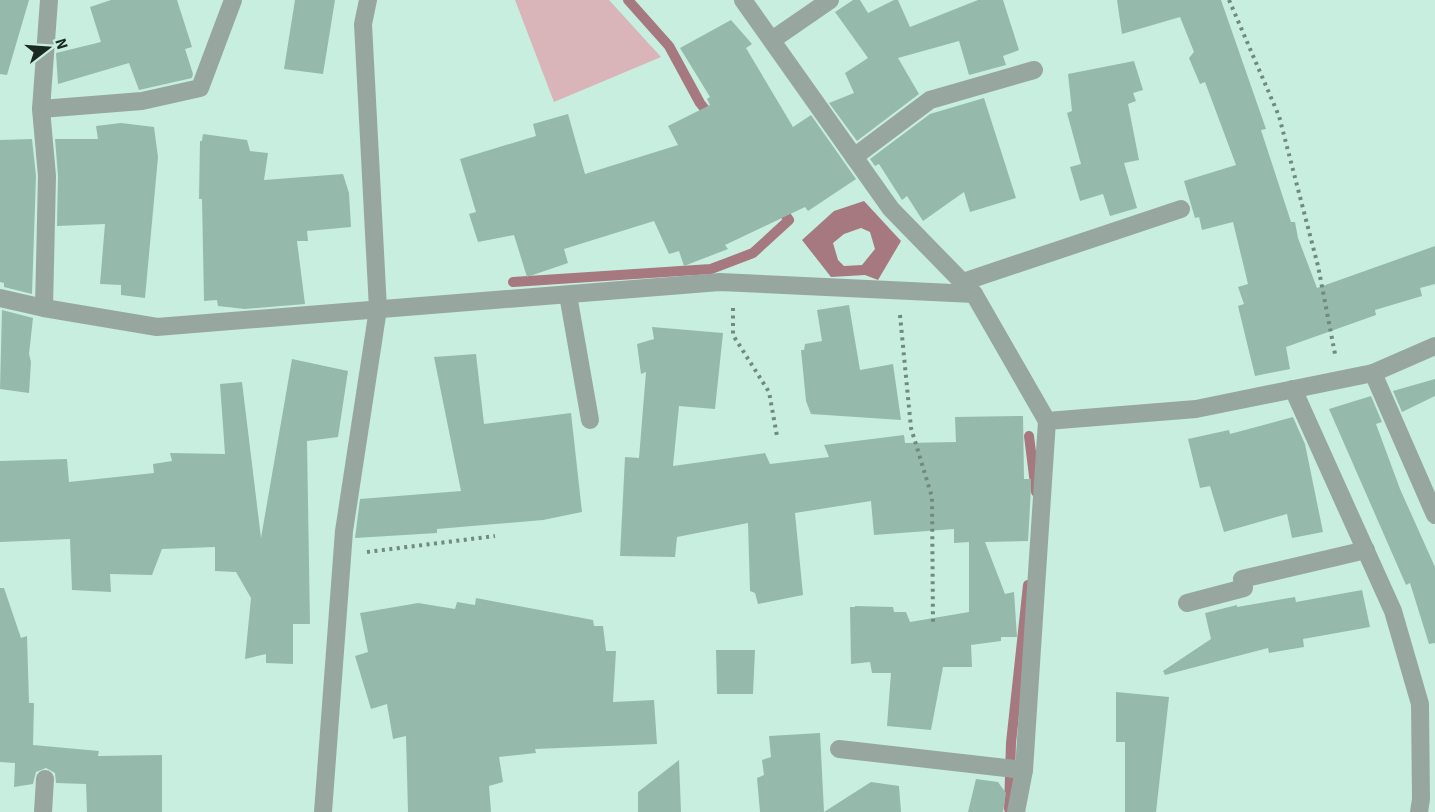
<svg xmlns="http://www.w3.org/2000/svg" width="1435" height="812" viewBox="0 0 1435 812" font-family="'Source Sans 3',sans-serif">
	<style>
		.green { fill: #d9b5ba }
		.water { fill: #a67880; fill-rule: evenodd }
		.lines { fill: none; stroke-linecap: round; stroke-linejoin: round }
		.stream { stroke: #a67880; stroke-width: 10 }
		.building { fill: #95baab }
		.path { stroke: #6f8a7f; stroke-width: 4; stroke-dasharray: 3 4.5; stroke-linecap: butt }
		.minor { stroke: #97a7a0; stroke-width: 18 }
	</style>
	<rect width="100%" height="100%" fill="#c8eedf"/>
	<polygon class="green" points="515,0 609,0 661,57 554,102"/>
	<path class="water" d="M864,201L901,241L878,280L865,275L831,277L802,240L834,211ZM861,228L870,232L875,249L862,265L844,266L838,260L833,243L844,234Z"/>
	<g class="lines">
		<g class="stream">
			<polyline points="628,0 669,46 700,103 712,118"/>
			<polyline points="513,282 711,269 753,253 789,220 778,205"/>
			<polyline points="1029,436 1036,492"/>
			<polyline points="1009,809 1011,743 1028,585"/>
		</g>
	</g>
	<g class="building">
		<polygon points="0,0 29,0 7,75 0,74"/>
		<polygon points="111,0 177,0 192,47 185,49 193,74 192,78 139,90 129,63 58,84 56,53 101,42 90,7"/>
		<polygon points="295,0 335,0 323,74 284,69"/>
		<polygon points="853,0 860,0 868,13 894,0 898,0 910,27 978,0 1003,0 1019,50 1003,56 1006,65 969,75 959,41 898,58 919,94 857,141 829,103 854,93 845,73 868,58 835,12"/>
		<polygon points="1117,0 1221,0 1266,129 1261,130 1291,222 1295,222 1298,238 1317,288 1435,246 1435,284 1420,288 1422,296 1375,310 1376,315 1286,347 1290,369 1255,376 1238,306 1244,304 1238,287 1248,284 1233,222 1202,230 1199,217 1195,218 1184,181 1236,165 1205,82 1200,84 1189,58 1194,52 1180,17 1122,34"/>
		<polygon points="731,20 752,44 746,48 793,127 811,115 856,179 808,211 805,207 725,245 728,249 684,266 679,251 669,254 654,221 564,249 568,263 527,277 514,235 478,242 469,214 476,212 460,159 536,136 533,124 568,114 585,174 678,145 668,126 710,105 707,99 710,97 680,48"/>
		<polygon points="1134,61 1143,90 1133,93 1136,101 1128,104 1139,160 1124,163 1137,208 1110,216 1103,194 1080,201 1070,167 1081,164 1067,113 1072,111 1068,74"/>
		<polygon points="984,98 1016,198 970,212 964,192 923,221 907,196 902,200 879,164 875,166 870,159 930,114"/>
		<polygon points="121,123 154,127 158,157 145,298 121,295 121,285 100,284 105,224 57,226 58,176 55,139 98,139 96,126"/>
		<polygon points="203,134 247,140 250,151 268,153 264,180 343,174 349,193 351,227 307,231 308,241 297,241 305,304 245,309 218,306 217,300 204,301 202,199 199,199 200,141 202,141"/>
		<polygon points="32,139 36,176 32,294 4,287 4,283 0,282 0,140"/>
		<polygon points="849,305 860,370 893,364 901,420 811,414 806,401 801,350 804,350 805,344 822,341 817,310"/>
		<polygon points="2,310 33,318 29,354 31,362 29,393 0,389"/>
		<polygon points="652,327 723,333 715,409 679,406 673,466 765,453 770,464 829,457 824,445 904,435 905,443 956,442 955,417 1023,416 1024,479 1031,479 1031,488 1028,541 985,542 1005,594 1014,592 1017,637 1001,637 1001,641 971,645 972,667 943,667 931,730 887,726 891,673 872,673 870,662 851,664 850,607 855,607 855,606 893,607 894,612 906,612 910,622 969,612 969,542 954,543 954,529 874,535 871,501 795,513 803,595 758,604 755,593 750,591 748,523 677,537 675,557 620,556 625,457 639,458 646,372 641,374 637,344 654,339"/>
		<polygon points="476,354 484,424 571,413 582,512 543,520 437,529 437,533 355,538 360,499 461,491 434,357"/>
		<polygon points="292,359 348,371 338,437 307,441 310,624 293,624 293,664 266,663 266,654 245,659 251,598 236,572 215,571 215,547 162,549 152,575 110,574 111,592 72,590 70,539 0,542 0,461 67,459 69,482 154,473 153,464 172,461 170,453 225,454 220,384 242,382 261,538"/>
		<polygon points="1435,379 1435,396 1402,412 1393,391"/>
		<polygon points="1371,396 1382,422 1376,424 1400,489 1435,567 1435,643 1429,644 1410,583 1406,585 1329,409"/>
		<polygon points="1293,417 1305,444 1323,532 1292,538 1287,514 1224,532 1210,486 1200,488 1188,439 1229,430 1230,434"/>
		<polygon points="0,588 4,588 21,638 27,636 29,703 34,703 33,745 99,751 98,756 162,755 162,812 87,812 86,784 56,783 55,773 46,768 36,772 33,784 14,787 15,763 0,762"/>
		<polygon points="1362,590 1370,627 1303,639 1304,647 1269,653 1268,648 1165,675 1163,671 1211,639 1205,613 1237,605 1237,607 1295,597 1296,602"/>
		<polygon points="476,598 593,620 594,626 603,626 606,651 616,651 613,702 654,700 657,744 535,749 536,753 499,757 503,782 489,786 491,812 408,812 406,736 393,739 387,704 371,709 355,656 368,652 360,613 418,603 455,609 457,602 475,605"/>
		<polygon points="716,650 755,650 753,694 717,694"/>
		<polygon points="1116,692 1169,697 1156,812 1125,812 1125,742 1116,742"/>
		<polygon points="820,733 824,812 760,812 757,778 764,775 762,760 771,757 769,736"/>
		<polygon points="679,760 681,812 638,812 638,792"/>
		<polygon points="976,779 998,782 1006,793 1003,812 968,812"/>
		<polygon points="871,782 899,786 901,812 824,812"/>
	</g>
	<g class="lines">
		<g class="path">
			<polyline points="1229,0 1279,116 1318,266 1335,354"/>
			<polyline points="733,308 733,335 769,392 777,436"/>
			<polyline points="900,315 911,428 932,497 933,625"/>
			<polyline points="367,552 495,536"/>
		</g>
		<g class="minor">
			<polyline points="743,0 891,209 974,294 1047,421 1024,770 1016,812"/>
			<polyline points="772,40 830,0"/>
			<polyline points="41,109 142,101 200,88 233,0"/>
			<polyline points="854,157 930,100 1034,70"/>
			<polyline points="963,282 1181,209"/>
			<polyline points="568,295 590,420"/>
			<polyline points="0,298 44,308 157,327 720,282 974,294"/>
			<polyline points="44,308 47,176 41,109 49,0"/>
			<polyline points="1373,373 1435,515"/>
			<polyline points="1293,389 1393,611 1420,704 1421,799 1419,812"/>
			<polyline points="1047,421 1196,409 1373,373 1435,346"/>
			<polyline points="1187,603 1244,588 1242,579 1366,550"/>
			<polyline points="839,749 1024,770"/>
			<polyline points="43,812 45,779"/>
			<polyline points="323,812 344,531 378,309 363,24 368,0"/>
		</g>
	</g>
	<g transform="translate(48 48) rotate(73)" stroke="#c8eedf" stroke-width="4.5" paint-order="stroke">
	<path d="M0-4.5L10 22L0 15L-10 22Z" fill="#1a2923"/>
	<text y="-9" font-size="16" font-weight="bold" text-anchor="middle" fill="#1a2923">N</text>
	</g>
</svg>
